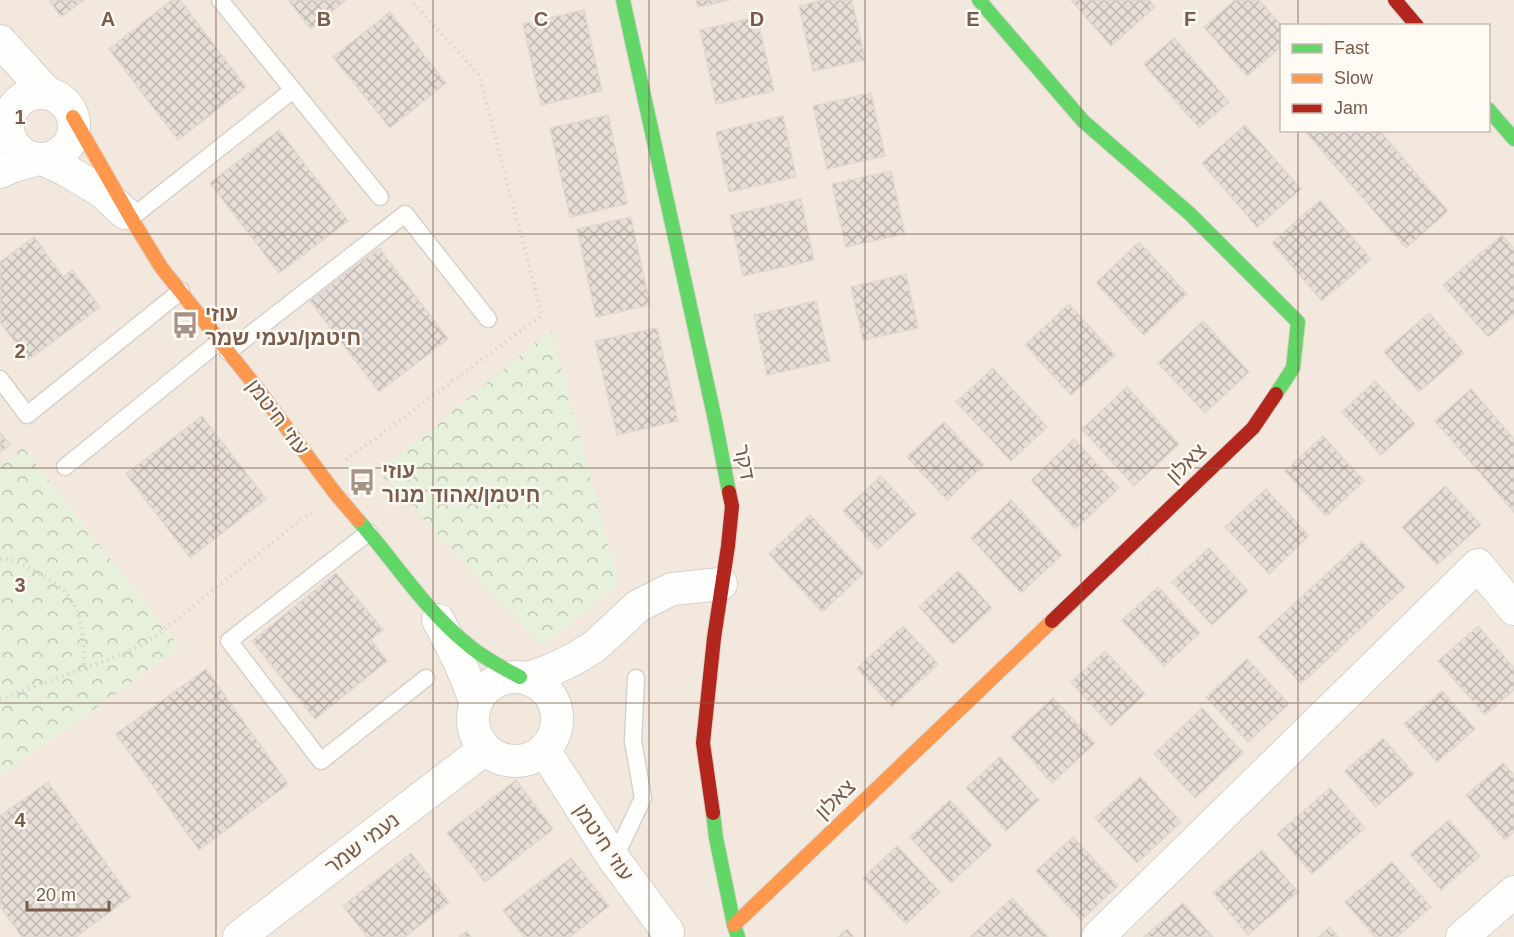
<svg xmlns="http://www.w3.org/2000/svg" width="1514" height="937" viewBox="0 0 1514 937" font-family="Arial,'Noto Sans Hebrew',sans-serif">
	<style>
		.residential { fill: #f2e8de; fill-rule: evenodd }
		.park { fill: url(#park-crowns) }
		.building { fill: url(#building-cross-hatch); stroke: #e2d8d2; stroke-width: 1.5 }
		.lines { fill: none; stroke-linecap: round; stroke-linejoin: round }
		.lane-casing { stroke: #d7d1cb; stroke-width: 19 }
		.street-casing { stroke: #d7d1cb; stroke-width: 34 }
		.fast-casing { stroke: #d9d2cb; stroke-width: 16 }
		.slow-casing { stroke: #d9d2cb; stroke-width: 16 }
		.jam-casing { stroke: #d9d2cb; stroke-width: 16 }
		.path { stroke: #dcd5d0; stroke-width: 4; stroke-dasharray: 1.5 4.5; stroke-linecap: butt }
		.lane { stroke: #fefefd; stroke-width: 16 }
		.street { stroke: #fefefd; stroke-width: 32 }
		.fast { stroke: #63d668; stroke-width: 14 }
		.slow { stroke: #ff974d; stroke-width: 14 }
		.jam { stroke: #b3261e; stroke-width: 14 }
		.grid { fill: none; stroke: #7a5c4d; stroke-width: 1.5; stroke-opacity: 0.55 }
		.labels { text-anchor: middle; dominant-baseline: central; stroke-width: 5; stroke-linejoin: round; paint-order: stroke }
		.poi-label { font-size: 21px; font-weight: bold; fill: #7a5c4d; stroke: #fffaf3; text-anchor: start }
		.street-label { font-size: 21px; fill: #7a5c4d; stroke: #fffaf3 }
		.grid-label { font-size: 20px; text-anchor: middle; font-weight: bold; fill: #7a5c4d; stroke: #fffaf3; stroke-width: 5; stroke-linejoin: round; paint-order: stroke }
	</style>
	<defs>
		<pattern id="park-crowns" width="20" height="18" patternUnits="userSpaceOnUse" patternTransform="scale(1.5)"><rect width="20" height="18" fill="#e7f0db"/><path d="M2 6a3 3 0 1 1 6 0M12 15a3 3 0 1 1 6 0" fill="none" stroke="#c0c6b4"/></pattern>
		<pattern id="building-cross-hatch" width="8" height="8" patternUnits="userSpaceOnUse" patternTransform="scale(1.5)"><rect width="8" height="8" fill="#e6ded7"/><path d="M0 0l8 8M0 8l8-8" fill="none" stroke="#bfb7b1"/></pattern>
	</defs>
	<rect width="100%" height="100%" fill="#f9f5f0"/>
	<path class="residential" d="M0,0H1514V937H0ZM1282,26H1488V130H1282Z"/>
	<g class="park">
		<polygon points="551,330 619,584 542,646 379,472"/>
		<polygon points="23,447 180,648 0,776 0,465"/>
	</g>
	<g class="building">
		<polygon points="49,0 84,0 61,17"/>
		<polygon points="172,0 180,0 246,87 178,140 109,49"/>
		<polygon points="288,0 346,0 311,29"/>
		<polygon points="696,0 730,0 698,7"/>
		<polygon points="823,0 852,0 865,60 813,71 799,6"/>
		<polygon points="1071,0 1149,0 1155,7 1111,46"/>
		<polygon points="1235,0 1259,0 1282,26 1282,46 1247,76 1204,27"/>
		<polygon points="584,10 602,91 541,105 523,24"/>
		<polygon points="390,12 446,83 390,128 333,57"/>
		<polygon points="757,17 774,91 716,104 700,30"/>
		<polygon points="1174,38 1229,102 1199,128 1144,64"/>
		<polygon points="871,93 885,156 827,169 813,106"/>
		<polygon points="608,115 627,204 570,217 550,128"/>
		<polygon points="783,116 796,177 729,192 716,132"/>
		<polygon points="1245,125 1301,189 1257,227 1202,163"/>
		<polygon points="279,130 348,221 279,273 210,183"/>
		<polygon points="1304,130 1379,130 1448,211 1406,248"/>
		<polygon points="891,171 905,234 846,247 832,184"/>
		<polygon points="801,199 814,260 743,276 730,215"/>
		<polygon points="1320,200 1371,259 1322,301 1272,243"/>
		<polygon points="631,217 650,305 596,317 577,229"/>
		<polygon points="1502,235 1514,249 1514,315 1488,337 1443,285"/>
		<polygon points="34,237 63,277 72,270 100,307 28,360 0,322 0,262"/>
		<polygon points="1139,242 1187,294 1144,335 1096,283"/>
		<polygon points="379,248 448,339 379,392 310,301"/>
		<polygon points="906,274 918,328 863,340 851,287"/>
		<polygon points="816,301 830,361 767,375 754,315"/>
		<polygon points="1069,304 1115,355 1071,395 1025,345"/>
		<polygon points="1429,313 1464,353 1419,392 1384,352"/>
		<polygon points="1203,321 1249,372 1205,413 1158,363"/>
		<polygon points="657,328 678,421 617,435 595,341"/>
		<polygon points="993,368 1047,427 1011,461 956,402"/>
		<polygon points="1375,381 1415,424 1381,455 1342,412"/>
		<polygon points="1127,387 1179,444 1134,486 1082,429"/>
		<polygon points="1471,389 1514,439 1514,512 1435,421"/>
		<polygon points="202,416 266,499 190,558 126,474"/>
		<polygon points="944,422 984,465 947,500 907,457"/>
		<polygon points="0,432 10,445 0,452"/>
		<polygon points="1323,436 1364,481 1326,516 1285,471"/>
		<polygon points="1074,439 1119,488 1075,529 1031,480"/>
		<polygon points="881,476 916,514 878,549 843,511"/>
		<polygon points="1445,486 1481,525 1437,565 1402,527"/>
		<polygon points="1266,489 1309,536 1269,574 1225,527"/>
		<polygon points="1011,500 1062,555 1021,593 971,538"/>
		<polygon points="810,515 864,573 822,612 769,554"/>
		<polygon points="1362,541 1405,587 1301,684 1258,637"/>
		<polygon points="1209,548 1248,591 1212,625 1172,582"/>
		<polygon points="958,571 992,608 953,644 919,607"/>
		<polygon points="336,573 383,630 371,640 387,661 315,719 252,641"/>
		<polygon points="1158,587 1200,633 1164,666 1122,620"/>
		<polygon points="903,626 938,664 892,707 857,668"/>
		<polygon points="1478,626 1514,668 1514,690 1485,715 1438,661"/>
		<polygon points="1105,651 1145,694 1111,726 1071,682"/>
		<polygon points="1247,659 1289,704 1248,742 1206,697"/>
		<polygon points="206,669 288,784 199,850 116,734"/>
		<polygon points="1442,691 1475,729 1437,762 1404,724"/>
		<polygon points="1053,698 1095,743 1052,783 1011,737"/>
		<polygon points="1202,708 1243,753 1195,798 1154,754"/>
		<polygon points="1383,738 1414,774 1376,807 1345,771"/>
		<polygon points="1000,757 1039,800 1006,831 966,788"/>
		<polygon points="1503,763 1514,775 1514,832 1505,840 1466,795"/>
		<polygon points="1140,777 1181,822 1137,863 1095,818"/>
		<polygon points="516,780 553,829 485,882 447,833"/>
		<polygon points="48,782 130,897 76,937 22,937 0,906 0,816"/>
		<polygon points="1330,788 1365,828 1312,874 1277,834"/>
		<polygon points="950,800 992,845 951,883 910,837"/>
		<polygon points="1449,820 1480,856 1441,890 1410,854"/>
		<polygon points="1073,837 1118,886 1081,920 1036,871"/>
		<polygon points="897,846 940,892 906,924 863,878"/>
		<polygon points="1262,850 1298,892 1248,935 1213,893"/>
		<polygon points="411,853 449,902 405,937 367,937 343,906"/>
		<polygon points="571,858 609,906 570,937 524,937 503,910"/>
		<polygon points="1392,862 1431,907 1397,937 1375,937 1345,902"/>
		<polygon points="1012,898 1048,937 970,937"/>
		<polygon points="1183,903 1213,937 1144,937"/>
		<polygon points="1330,927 1338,937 1318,937"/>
		<polygon points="847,929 854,937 838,937"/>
		<polygon points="467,931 471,937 459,937"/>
	</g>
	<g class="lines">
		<defs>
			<g id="lane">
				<polyline points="220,0 380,197"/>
				<polyline points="131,218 293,90"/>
				<polyline points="228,352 405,214 488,319"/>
				<polyline points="0,379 27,415 181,291"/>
				<polyline points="65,467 220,341"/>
				<polyline points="369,532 229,641 321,761 426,678"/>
				<polyline points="614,859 643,798 633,741 636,678"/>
			</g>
			<g id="street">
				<polyline points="0,41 47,93"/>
				<circle cx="41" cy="126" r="33"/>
				<polyline points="44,160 64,169 101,191 125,213"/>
				<polyline points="0,172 13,166 38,159"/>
				<path d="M438,620C453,647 466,674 476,704"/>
				<circle cx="515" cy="719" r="42"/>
				<polyline points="528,678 549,671 576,658 595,646 638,606 672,589 721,584"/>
				<polyline points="544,750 614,859 668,932"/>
				<polyline points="239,937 485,749"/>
				<polyline points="1098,937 1478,565 1514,609"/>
				<polyline points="1462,937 1514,892"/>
			</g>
			<g id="fast">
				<polyline points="623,0 715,420 729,492"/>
				<polyline points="979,0 1083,121 1190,214 1298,322 1293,368 1276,394"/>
				<polyline points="1488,109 1514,139"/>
				<path d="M358,520C396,563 427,613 472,648C487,660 503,668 520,677"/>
				<polyline points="713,813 716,838 734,925 738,937"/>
			</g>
			<g id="slow">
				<polyline points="73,117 131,218 161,267 257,388 335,493 358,520"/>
				<polyline points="734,925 1052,621"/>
			</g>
			<g id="jam">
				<polyline points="1395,0 1417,26"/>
				<polyline points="1052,621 1253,428 1276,394"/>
				<polyline points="713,813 703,743 714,638 728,546 732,506 729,492"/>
			</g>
		</defs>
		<use href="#lane" class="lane-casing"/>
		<use href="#street" class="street-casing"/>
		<use href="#fast" class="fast-casing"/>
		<use href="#slow" class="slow-casing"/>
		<use href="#jam" class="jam-casing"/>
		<g class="path">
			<polyline points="346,460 542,315 479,75 411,0"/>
			<path d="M0,559C12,558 25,565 35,571C83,597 83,619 84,669"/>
			<polyline points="0,699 110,659 139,647 163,630 311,512"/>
		</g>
		<use href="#lane" class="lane"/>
		<use href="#street" class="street"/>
		<use href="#fast" class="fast"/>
		<use href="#slow" class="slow"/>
		<use href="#jam" class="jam"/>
	</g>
	<path class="grid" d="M216,0V937M433,0V937M649,0V937M865,0V937M1081,0V937M1298,0V26M1298,130V937M0,234H1514M0,468H1514M0,703H1514"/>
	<defs>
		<symbol id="bus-bare" viewBox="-9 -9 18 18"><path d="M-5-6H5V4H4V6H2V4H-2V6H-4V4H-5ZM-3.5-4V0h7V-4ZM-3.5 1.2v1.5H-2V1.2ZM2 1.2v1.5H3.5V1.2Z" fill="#a69286" stroke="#fffaf3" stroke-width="2.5" paint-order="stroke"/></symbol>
	</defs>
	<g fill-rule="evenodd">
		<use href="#bus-bare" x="166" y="306" width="38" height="38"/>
		<use href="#bus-bare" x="343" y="463" width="38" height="38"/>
	</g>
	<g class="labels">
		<g class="poi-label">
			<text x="205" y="313">עוזי<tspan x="205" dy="24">חיטמן/נעמי שמר</tspan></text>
			<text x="382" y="470">עוזי<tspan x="382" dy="24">חיטמן/אהוד מנור</tspan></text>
		</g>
		<g class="street-label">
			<text transform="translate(278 417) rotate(53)">עוזי חיטמן</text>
			<text transform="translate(745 462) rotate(79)">דקר</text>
			<text transform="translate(1186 463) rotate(-44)">צאלון</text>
			<text transform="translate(835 799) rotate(-44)">צאלון</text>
			<text transform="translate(604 842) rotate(56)">עוזי חיטמן</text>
			<text transform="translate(362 843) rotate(-37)">נעמי שמר</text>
		</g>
	</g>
	<g class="grid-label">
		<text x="108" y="26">A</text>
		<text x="324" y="26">B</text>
		<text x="541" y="26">C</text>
		<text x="757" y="26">D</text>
		<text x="973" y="26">E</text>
		<text x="1190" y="26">F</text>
		<text x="20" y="124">1</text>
		<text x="20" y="358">2</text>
		<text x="20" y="592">3</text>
		<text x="20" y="827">4</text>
	</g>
	<rect x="1280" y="24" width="210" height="108" fill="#fffaf3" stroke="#cabbb1" stroke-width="1.5"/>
	<rect x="1292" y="44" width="30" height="9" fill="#63d668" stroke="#cabbb1" stroke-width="1.5"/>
	<text x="1334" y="54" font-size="18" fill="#7a5c4d">Fast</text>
	<rect x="1292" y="74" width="30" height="9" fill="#ff974d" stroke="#cabbb1" stroke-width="1.5"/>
	<text x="1334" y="84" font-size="18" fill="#7a5c4d">Slow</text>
	<rect x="1292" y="104" width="30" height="9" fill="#b3261e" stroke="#cabbb1" stroke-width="1.5"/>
	<text x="1334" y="114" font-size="18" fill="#7a5c4d">Jam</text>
	<path d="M27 901v9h82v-9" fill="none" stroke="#7a5c4d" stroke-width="3"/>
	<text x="36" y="901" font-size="18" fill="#7a5c4d" stroke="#fffaf3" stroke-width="4.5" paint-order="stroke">20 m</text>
</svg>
